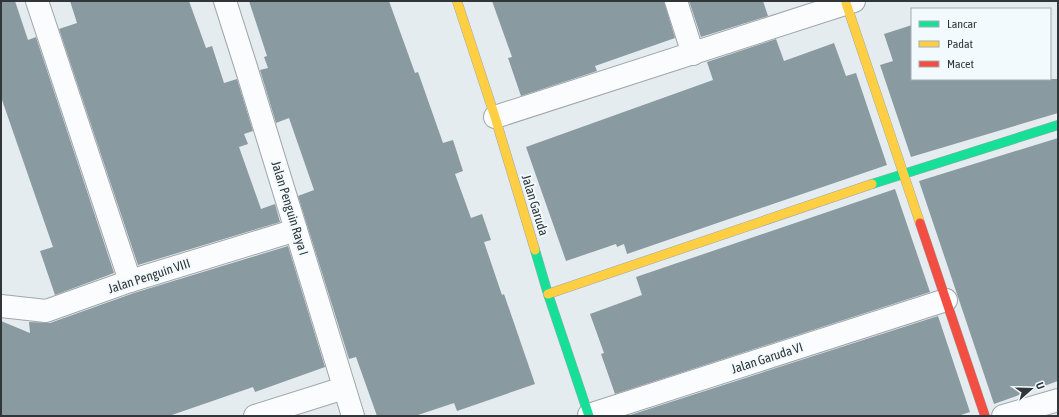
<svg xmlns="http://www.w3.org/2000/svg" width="1059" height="417" viewBox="0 0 1059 417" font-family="'Asap Condensed',sans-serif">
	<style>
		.building { fill: #8a9aa1 }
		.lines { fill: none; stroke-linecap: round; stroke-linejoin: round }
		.street-casing { stroke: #a0a6aa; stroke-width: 24 }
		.fast-casing { stroke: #a0a6aa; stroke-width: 10 }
		.slow-casing { stroke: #a0a6aa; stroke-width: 10 }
		.jam-casing { stroke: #a0a6aa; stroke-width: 10 }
		.street { stroke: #fbfcfd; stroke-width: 22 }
		.fast { stroke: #16e098; stroke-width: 9 }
		.slow { stroke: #ffcf43; stroke-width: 9 }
		.jam { stroke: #f24e42; stroke-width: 9 }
		.labels { text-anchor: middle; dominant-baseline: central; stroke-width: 4; stroke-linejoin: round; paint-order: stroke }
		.street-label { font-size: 13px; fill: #30363a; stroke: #f3fafd }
	</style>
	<rect width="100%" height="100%" fill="#e4ecf0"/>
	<g class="building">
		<polygon points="1,1 15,1 28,40 36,37 114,273 55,295 40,251 53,247 1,97"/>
		<polygon points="70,1 189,1 206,48 212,46 224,83 237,79 253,131 244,134 248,144 239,147 261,209 275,204 280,222 138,265 59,29 77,23"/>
		<polygon points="249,1 389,1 415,73 418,72 443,143 453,140 463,171 455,174 471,218 482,214 491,240 484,242 502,295 504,294 535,384 457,411 454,403 415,416 377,416 356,357 349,359 298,196 314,190 289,118 276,123 260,70 268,68 264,57 267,56"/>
		<polygon points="492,1 664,1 675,38 595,66 597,71 521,96 508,58 512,57"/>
		<polygon points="689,1 763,1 768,16 701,37"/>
		<polygon points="912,25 912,79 1058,79 1058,113 911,157 880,65 893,61 884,34"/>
		<polygon points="776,39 784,61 834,43 846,76 856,73 887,165 627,254 624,244 617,247 616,244 566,261 526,147 713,80 707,62"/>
		<polygon points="1058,138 1058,381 994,404 919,181"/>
		<polygon points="895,189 930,292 615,394 601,354 604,353 590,314 642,295 636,277"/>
		<polygon points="288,246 325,367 255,392 253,387 169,416 1,416 1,321 30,333 29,322 50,323 134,293"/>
		<polygon points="938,316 970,412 958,416 627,416"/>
	</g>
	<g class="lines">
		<defs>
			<g id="street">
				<polyline points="37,1 130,281"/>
				<polyline points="225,1 246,67 353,416"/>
				<polyline points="676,1 693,54"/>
				<polyline points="495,117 854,1"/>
				<polyline points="1,306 46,311 130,281 296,230"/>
				<polyline points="589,415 946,300"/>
				<polyline points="255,416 344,388"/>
				<polyline points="1003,416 1058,400"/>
			</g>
			<g id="fast">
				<polyline points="872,184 1058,125"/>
				<polyline points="535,250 548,294 589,416"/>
			</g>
			<g id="slow">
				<polyline points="457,1 495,117 535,250"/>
				<polyline points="846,3 920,223"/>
				<polyline points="548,294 872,184"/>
			</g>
			<polyline id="jam" points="920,223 985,416"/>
		</defs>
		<use href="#street" class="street-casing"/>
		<use href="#fast" class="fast-casing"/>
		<use href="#slow" class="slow-casing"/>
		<use href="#jam" class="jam-casing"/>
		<use href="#street" class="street"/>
		<use href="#fast" class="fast"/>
		<use href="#slow" class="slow"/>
		<use href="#jam" class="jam"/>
	</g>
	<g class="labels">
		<g class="street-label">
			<text transform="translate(535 205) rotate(73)">Jalan Garuda</text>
			<text transform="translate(290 208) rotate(73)">Jalan Penguin Raya I</text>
			<text transform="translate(149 276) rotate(-18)">Jalan Penguin VIII</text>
			<text transform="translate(767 358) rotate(-18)">Jalan Garuda VI</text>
		</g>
	</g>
	<rect width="1059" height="417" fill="none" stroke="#30363a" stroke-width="4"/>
	<rect x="911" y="8" width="140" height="72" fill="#f3fafd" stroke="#a5acaf"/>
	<rect x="919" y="21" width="20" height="6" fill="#16e098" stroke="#a5acaf"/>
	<text x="947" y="28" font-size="12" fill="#30363a">Lancar</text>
	<rect x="919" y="41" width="20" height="6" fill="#ffcf43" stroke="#a5acaf"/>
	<text x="947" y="48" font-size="12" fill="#30363a">Padat</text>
	<rect x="919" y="61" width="20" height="6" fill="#f24e42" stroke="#a5acaf"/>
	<text x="947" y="68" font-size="12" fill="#30363a">Macet</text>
	<g transform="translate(1031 389) rotate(70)" stroke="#f3fafd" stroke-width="3" paint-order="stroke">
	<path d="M0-3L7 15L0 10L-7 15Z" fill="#30363a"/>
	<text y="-6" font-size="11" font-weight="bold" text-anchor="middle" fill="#30363a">U</text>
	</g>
</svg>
